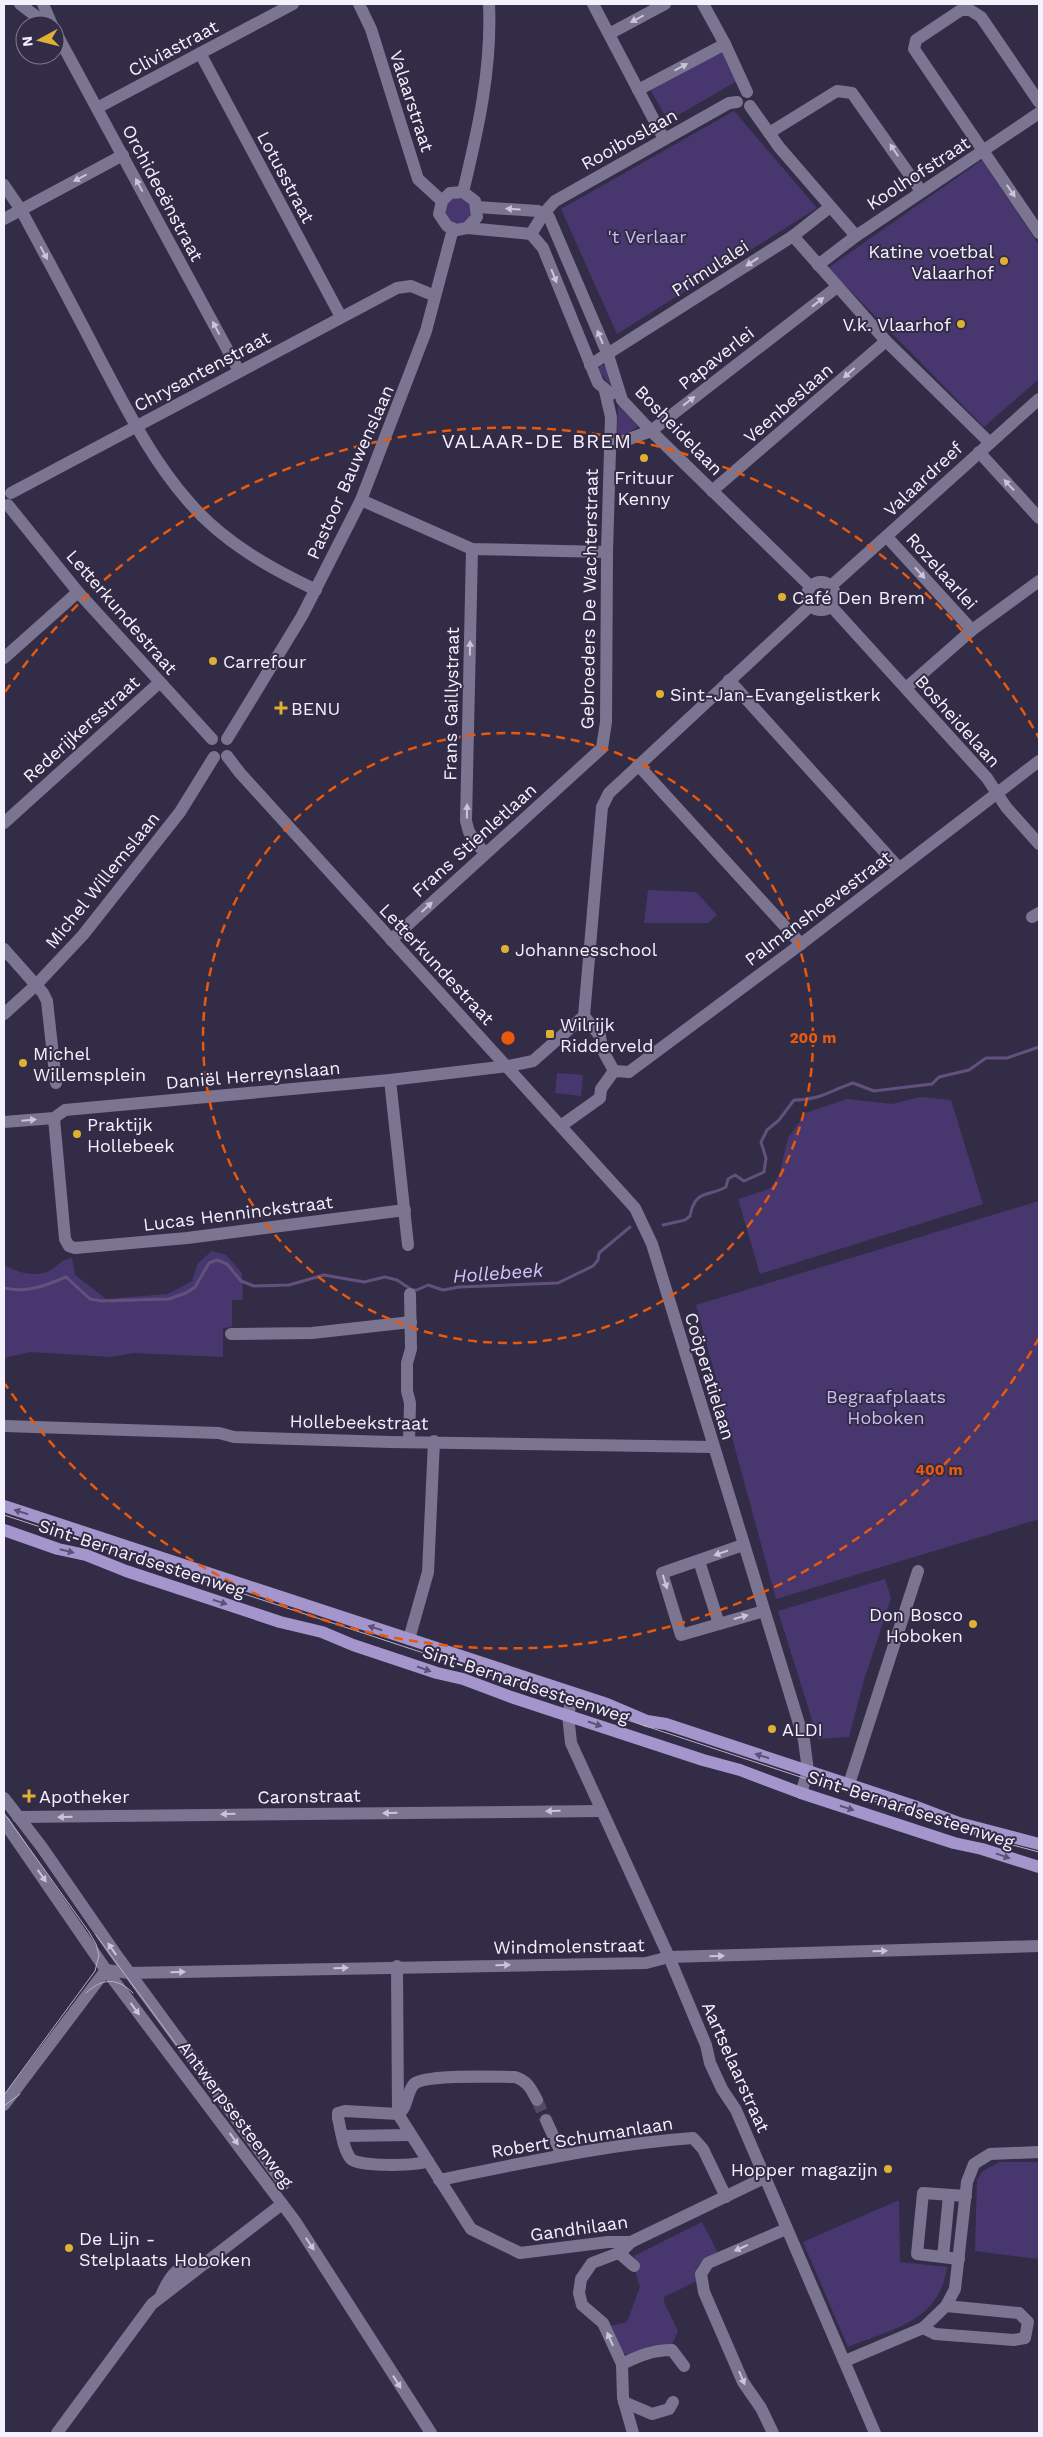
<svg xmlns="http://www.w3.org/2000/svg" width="1043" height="2437" viewBox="0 0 1043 2437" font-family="'Work Sans',sans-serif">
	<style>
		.green { fill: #48376f }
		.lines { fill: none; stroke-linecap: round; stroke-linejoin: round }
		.stream { stroke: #62517c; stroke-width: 3 }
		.minor-tunnel { stroke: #504a62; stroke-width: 12; stroke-dasharray: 12 6; stroke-linecap: butt }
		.minor { stroke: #7c7592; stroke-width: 12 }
		.major { stroke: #a496cd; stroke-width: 12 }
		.tram { stroke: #b7b3c4; stroke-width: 1 }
		.oneway { fill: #cac6d8 }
		.oneway2 { fill: #5b5175 }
		.ring { fill: none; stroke: #e8590c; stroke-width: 2.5; stroke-dasharray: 9 6 }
		.poi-dot { fill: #deb133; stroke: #332c46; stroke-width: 2 }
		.labels { text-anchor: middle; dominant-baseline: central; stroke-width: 4; stroke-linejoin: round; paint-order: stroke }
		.street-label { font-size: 18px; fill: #f4f1fe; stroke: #332c46 }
		.park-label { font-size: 18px; fill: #c9bcf2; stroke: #332c46 }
		.poi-label { font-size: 18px; fill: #f4f1fe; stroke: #332c46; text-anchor: start }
		.water-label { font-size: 19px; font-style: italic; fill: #d2c5fb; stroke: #332c46 }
		.quarter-label { font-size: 20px; letter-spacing: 1px; fill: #f4f1fe; stroke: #332c46 }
		.centre { fill: #e8590c; stroke: #332c46; stroke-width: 2.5 }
		.ring-label { font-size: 15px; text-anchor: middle; font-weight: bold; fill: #e8590c; stroke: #332c46; stroke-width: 4; stroke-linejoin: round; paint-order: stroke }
	</style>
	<rect width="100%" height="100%" fill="#332c46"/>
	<g class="green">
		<polygon points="723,50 737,81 668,121 650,89"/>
		<polygon points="734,111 817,208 617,334 561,209"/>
		<polygon points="982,160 1039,245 1039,379 984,427 828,268"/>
		<circle cx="458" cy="211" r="13"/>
		<polygon points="601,365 606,366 610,385 598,370"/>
		<polygon points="620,406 638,427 620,437 617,435 618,407"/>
		<polygon points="648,890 696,892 717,915 708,923 644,923"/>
		<polygon points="557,1073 583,1075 581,1096 555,1093"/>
		<polygon points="921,1097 951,1100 983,1204 760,1274 738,1199 769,1189 779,1176 788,1138 806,1113 847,1099 892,1104"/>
		<polygon points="1039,1201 1039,1519 776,1599 696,1305"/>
		<path d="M212,1251L226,1255L242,1273L243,1300H232V1327L223,1328V1357L133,1353L111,1357L31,1352L4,1358V1265C18,1272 33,1278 49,1271C59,1266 58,1261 72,1258L75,1275L106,1299L168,1294L192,1281L198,1263Z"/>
		<polygon points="885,1579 891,1598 864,1680 849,1737 818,1739 778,1611"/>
		<polygon points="999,2162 1039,2162 1039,2259 975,2251 977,2180 983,2171"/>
		<path d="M899,2200L900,2262L947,2267C939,2322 894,2328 848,2347L803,2242Z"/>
		<path d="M702,2222L718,2253C704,2260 692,2263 697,2281L664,2297V2302L678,2331L671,2347L629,2355L621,2353L610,2326L627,2322L640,2287L635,2270L637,2262L634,2256Z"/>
	</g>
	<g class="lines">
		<g class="stream">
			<path d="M663,1225L685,1220L690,1216C695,1189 708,1197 726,1187L728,1179L735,1175L744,1181L764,1172L766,1158L761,1142L767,1130L779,1120L794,1100C820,1100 829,1091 853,1083L874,1091L932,1084L939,1077L969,1070L986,1058H1007L1039,1047"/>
			<path d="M4,1288C27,1293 45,1286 66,1277L90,1299L101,1301L169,1299L186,1293L195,1287L209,1263L217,1260L227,1264L241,1281L254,1286L289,1285L324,1275L364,1282L385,1277L397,1280L412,1290H417L428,1285L443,1290L459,1287L558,1283L593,1266L598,1260L599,1253L630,1227"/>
		</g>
		<polyline class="minor-tunnel" points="537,2100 546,2120"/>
		<g class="minor">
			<polyline points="20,4 37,17 49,20"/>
			<polyline points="43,4 52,25"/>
			<polyline points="359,4 371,29 418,179 442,201"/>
			<polyline points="593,4 664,139"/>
			<polyline points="703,4 725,44 747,92"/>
			<polyline points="55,31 239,371"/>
			<polyline points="609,34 665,4"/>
			<polyline points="200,53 341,317"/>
			<polyline points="638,90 725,44"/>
			<polyline points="1039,102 981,17 970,10 961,10 916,40 914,49 1039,233"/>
			<polyline points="750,106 779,147 856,236"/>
			<polyline points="97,108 293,4"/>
			<polyline points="769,133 837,91 852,93 921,191"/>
			<path d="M4,185L21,210C48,260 75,310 101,361C127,410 152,460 189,502C223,542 270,568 316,590"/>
			<path d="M463,192C478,130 492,68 489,4"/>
			<polyline points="477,207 538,211 549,217 608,355 622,400 651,431 810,586"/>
			<polyline points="4,219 123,155"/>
			<polyline points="467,228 477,217 475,201 463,192 450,193 442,201 439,214 447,226 457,230 467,228 531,234"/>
			<polyline points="531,234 544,213 555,201 729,103 737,102"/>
			<polyline points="531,234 543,248 598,383 611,394"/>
			<polyline points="793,236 886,341 990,443"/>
			<polyline points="818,265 856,236 1039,113"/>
			<polyline points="590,365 793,236 830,207"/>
			<polyline points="610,446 651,431 837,287"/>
			<polyline points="979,452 1039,518"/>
			<polyline points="712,491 886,341"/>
			<polyline points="11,493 397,288 411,286 435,296"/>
			<polyline points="361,500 472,549 607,552"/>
			<polyline points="8,505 78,592 212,739"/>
			<polyline points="887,537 972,630"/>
			<polyline points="472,549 466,821 469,832 485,854"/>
			<circle cx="821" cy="596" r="14"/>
			<polyline points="831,586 1039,399"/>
			<polyline points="831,606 987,778 1006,807 1039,844"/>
			<polyline points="4,658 78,592"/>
			<polyline points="729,680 899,868"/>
			<polyline points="906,688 972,630 1039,581"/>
			<polyline points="227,739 302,616 361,500 426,331 453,229"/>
			<polyline points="227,756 240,773 635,1208 652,1244 804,1740 808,1771 801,1793"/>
			<polyline points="638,765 801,944"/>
			<polyline points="4,823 160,682"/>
			<polyline points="1032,917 1039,913"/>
			<polyline points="391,940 602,748 606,722 607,552 611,417 605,391"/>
			<polyline points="4,949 43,993 47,1001 56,1083"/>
			<polyline points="4,1014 36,985 83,935 180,812 214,757"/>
			<polyline points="584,1016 602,807 609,793 810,606"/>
			<polyline points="584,1016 600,1036 602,1049 614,1071"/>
			<polyline points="614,1071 629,1072 801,944 1039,761"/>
			<polyline points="390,1080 408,1245"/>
			<polyline points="54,1118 65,1239 69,1246 75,1248 187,1238 405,1210"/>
			<polyline points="4,1122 54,1118 65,1110 390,1080 508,1066 533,1061 584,1016"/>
			<polyline points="562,1125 600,1098 601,1089 614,1071"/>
			<polyline points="231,1334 312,1333 411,1322"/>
			<polyline points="4,1426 219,1433 234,1437 390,1442 713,1447"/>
			<polyline points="409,1441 410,1403 407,1391 407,1363 411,1349 410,1294"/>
			<polyline points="743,1545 662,1573 681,1635 764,1611"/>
			<polyline points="699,1561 719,1624"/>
			<polyline points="409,1639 428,1572 434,1441"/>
			<polyline points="573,1694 568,1715 571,1743 669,1957 706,2045 710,2063 722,2089 736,2110 875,2433"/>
			<polyline points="849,1784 918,1571"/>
			<polyline points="4,1798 41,1846 115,1953 284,2184"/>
			<polyline points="18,1817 602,1811"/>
			<polyline points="4,1822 106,1970 295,2221 431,2433"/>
			<polyline points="397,1966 398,2114 471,2229 520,2253 608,2242 631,2242 764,2178"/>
			<polyline points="4,2105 106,1970 129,1973 646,1963 669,1957 1039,1946"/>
			<polyline points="546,2120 562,2155"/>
			<polyline points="342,2136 411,2135"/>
			<path d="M428,2161C416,2166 360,2167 351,2159C343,2150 341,2130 338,2118V2113L345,2111L398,2114C408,2108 406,2093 414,2084C425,2074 496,2077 515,2077C528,2081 531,2089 537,2100"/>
			<path d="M439,2180C523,2163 607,2144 693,2138L703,2149L726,2197"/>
			<polyline points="631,2242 621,2252 592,2263 581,2279 579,2293 582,2305 603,2323 622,2364 623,2398 633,2433"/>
			<polyline points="619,2253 634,2266"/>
			<polyline points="943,2257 949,2195"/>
			<polyline points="959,2259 917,2254 923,2193 966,2196"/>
			<path d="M161,2296C170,2274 180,2261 206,2263"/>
			<polyline points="923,2328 935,2334 1014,2340 1025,2338 1028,2322 1019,2313 946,2306"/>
			<polyline points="845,2361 923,2328 946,2306 955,2289 967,2182 974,2164 990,2154 1039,2152"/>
			<path d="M622,2364C639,2356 652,2350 672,2350L684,2366"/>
			<polyline points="624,2402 652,2414 669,2409 673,2402"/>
			<polyline points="57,2433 152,2304 282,2204"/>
			<polyline points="773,2433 761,2408 743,2382 704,2292 701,2274 708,2263 786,2229"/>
		</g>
		<g class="major">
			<polyline points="4,1506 607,1704 647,1721 666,1724 917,1807 959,1823 1039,1844"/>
			<polyline points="4,1530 58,1549 86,1555 126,1571 280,1622 322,1632 353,1645 437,1673 463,1679 511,1697 703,1760 740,1770 801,1793 954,1843 982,1849 1039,1867"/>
		</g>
		<g class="tram">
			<polyline points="4,1515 986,1838 1039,1852"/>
			<polyline points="4,1813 89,1932 96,1944 99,1955 95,1971 4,2095"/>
			<polyline points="96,1935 179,2048"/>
			<path d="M86,1993C102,1978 117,1977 133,1993"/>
			<polyline points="4,2106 20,2094"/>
		</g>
	</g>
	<defs><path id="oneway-solid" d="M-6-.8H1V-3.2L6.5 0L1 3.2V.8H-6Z" transform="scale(1.25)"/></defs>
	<g class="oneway">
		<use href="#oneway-solid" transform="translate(637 19) rotate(152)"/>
		<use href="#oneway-solid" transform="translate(681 67) rotate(-28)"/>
		<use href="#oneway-solid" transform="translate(894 150) rotate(-124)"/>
		<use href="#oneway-solid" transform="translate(80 178) rotate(152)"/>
		<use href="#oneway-solid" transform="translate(139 185) rotate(-118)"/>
		<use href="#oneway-solid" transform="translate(1011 191) rotate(56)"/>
		<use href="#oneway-solid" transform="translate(513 209) rotate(-176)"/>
		<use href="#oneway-solid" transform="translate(44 253) rotate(62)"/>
		<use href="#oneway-solid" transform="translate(752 262) rotate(147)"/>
		<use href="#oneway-solid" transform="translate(554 276) rotate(68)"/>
		<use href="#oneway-solid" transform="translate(818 302) rotate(-38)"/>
		<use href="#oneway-solid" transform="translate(216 328) rotate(-118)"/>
		<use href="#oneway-solid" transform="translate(600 337) rotate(-112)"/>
		<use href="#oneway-solid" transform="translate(849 373) rotate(139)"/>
		<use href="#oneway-solid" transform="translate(689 401) rotate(-38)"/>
		<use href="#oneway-solid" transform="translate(1009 485) rotate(-133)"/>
		<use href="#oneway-solid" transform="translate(920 573) rotate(48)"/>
		<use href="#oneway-solid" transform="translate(470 648) rotate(-89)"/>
		<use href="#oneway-solid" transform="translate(467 811) rotate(-89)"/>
		<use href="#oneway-solid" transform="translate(427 907) rotate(-43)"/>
		<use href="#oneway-solid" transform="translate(29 1120) rotate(-5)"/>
		<use href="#oneway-solid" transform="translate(721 1553) rotate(161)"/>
		<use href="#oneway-solid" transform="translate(665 1582) rotate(73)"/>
		<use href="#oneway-solid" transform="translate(741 1617) rotate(-16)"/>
		<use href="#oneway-solid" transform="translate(553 1811) rotate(179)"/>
		<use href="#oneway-solid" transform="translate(390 1813) rotate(179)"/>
		<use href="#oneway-solid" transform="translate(228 1814) rotate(179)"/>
		<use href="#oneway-solid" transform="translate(65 1817) rotate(179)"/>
		<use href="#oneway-solid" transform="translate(42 1876) rotate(55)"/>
		<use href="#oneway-solid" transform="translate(112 1949) rotate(-125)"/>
		<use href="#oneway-solid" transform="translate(880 1951) rotate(-2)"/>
		<use href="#oneway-solid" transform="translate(717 1956) rotate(-2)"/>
		<use href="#oneway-solid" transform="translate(503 1965) rotate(-1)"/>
		<use href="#oneway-solid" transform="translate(341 1968) rotate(-1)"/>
		<use href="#oneway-solid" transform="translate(178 1972) rotate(-1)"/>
		<use href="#oneway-solid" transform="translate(135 2009) rotate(54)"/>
		<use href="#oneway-solid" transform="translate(234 2139) rotate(54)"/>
		<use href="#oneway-solid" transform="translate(310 2244) rotate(56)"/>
		<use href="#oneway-solid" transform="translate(741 2248) rotate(156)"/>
		<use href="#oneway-solid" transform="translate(610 2339) rotate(-114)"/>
		<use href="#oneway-solid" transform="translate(742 2378) rotate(67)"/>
		<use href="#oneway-solid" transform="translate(397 2382) rotate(58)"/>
	</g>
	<g class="oneway2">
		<use href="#oneway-solid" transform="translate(21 1512) rotate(-162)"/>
		<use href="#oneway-solid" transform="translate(67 1551) rotate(14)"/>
		<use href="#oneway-solid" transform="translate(220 1602) rotate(18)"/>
		<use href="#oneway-solid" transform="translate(375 1628) rotate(-162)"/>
		<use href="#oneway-solid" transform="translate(424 1669) rotate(19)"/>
		<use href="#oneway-solid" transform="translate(595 1724) rotate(19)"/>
		<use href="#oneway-solid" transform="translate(762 1756) rotate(-162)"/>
		<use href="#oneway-solid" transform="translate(847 1808) rotate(18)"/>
		<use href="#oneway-solid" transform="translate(1003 1856) rotate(20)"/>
	</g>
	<g class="ring">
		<circle cx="508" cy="1038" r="305"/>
		<path d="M1039 1338A610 610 0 0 1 5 1384M5 692A610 610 0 0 1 1039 738"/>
	</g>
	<g class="poi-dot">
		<circle cx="1004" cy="261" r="5"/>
		<circle cx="961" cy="324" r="5"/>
		<circle cx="644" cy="458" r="5"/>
		<circle cx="782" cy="597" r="5"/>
		<circle cx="213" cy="661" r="5"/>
		<circle cx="660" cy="694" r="5"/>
		<path d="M278.5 700.5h5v5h5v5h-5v5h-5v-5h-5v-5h5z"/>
		<circle cx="505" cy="949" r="5"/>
		<rect x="545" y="1029" width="10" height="10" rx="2.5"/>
		<circle cx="23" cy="1063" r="5"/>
		<circle cx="77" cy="1134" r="5"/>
		<circle cx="973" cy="1624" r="5"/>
		<circle cx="772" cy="1729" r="5"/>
		<path d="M26.5 1788.5h5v5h5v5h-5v5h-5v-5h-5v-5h5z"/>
		<circle cx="888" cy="2169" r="5"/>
		<circle cx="69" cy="2248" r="5"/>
	</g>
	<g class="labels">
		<g class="street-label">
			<text transform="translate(173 48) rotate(-28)">Cliviastraat</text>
			<text transform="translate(412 101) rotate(72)">Valaarstraat</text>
			<text transform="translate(629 139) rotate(-29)">Rooiboslaan</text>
			<text transform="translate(918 173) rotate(-33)">Koolhofstraat</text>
			<text transform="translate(286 177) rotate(62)">Lotusstraat</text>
			<text transform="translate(163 193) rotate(62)">Orchideeënstraat</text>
			<text transform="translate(710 268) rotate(-33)">Primulalei</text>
			<text transform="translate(716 358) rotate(-38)">Papaverlei</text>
			<text transform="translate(202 371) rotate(-28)">Chrysantenstraat</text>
			<text transform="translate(788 403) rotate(-41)">Veenbeslaan</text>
			<text transform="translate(679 430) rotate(46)">Bosheidelaan</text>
			<text transform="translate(350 472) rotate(-66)">Pastoor Bauwenslaan</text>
			<text transform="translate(923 479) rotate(-43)">Valaardreef</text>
			<text transform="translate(942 571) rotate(48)">Rozelaarlei</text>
			<text transform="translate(589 599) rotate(-89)">Gebroeders De Wachterstraat</text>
			<text transform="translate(122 612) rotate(49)">Letterkundestraat</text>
			<text transform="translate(451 704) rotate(-89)">Frans Gaillystraat</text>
			<text transform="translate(958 721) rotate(48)">Bosheidelaan</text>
			<text transform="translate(81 729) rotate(-42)">Rederijkersstraat</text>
			<text transform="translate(474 840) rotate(-42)">Frans Stienletlaan</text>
			<text transform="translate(102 880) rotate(-51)">Michel Willemslaan</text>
			<text transform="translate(818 908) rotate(-37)">Palmanshoevestraat</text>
			<text transform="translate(437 964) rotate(47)">Letterkundestraat</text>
			<text transform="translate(253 1075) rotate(-5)">Daniël Herreynslaan</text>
			<text transform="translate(238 1213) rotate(-7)">Lucas Henninckstraat</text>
			<text transform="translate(710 1376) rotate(73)">Coöperatielaan</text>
			<text transform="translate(359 1422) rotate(1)">Hollebeekstraat</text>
			<text transform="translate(142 1558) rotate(18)">Sint-Bernardsesteenweg</text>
			<text transform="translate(526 1684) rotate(18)">Sint-Bernardsesteenweg</text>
			<text transform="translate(309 1796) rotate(-1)">Caronstraat</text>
			<text transform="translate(911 1809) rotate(18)">Sint-Bernardsesteenweg</text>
			<text transform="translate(569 1946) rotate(-1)">Windmolenstraat</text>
			<text transform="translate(736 2067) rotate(66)">Aartselaarstraat</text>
			<text transform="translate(236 2114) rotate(53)">Antwerpsesteenweg</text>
			<text transform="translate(582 2137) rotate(-9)">Robert Schumanlaan</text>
			<text transform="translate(579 2228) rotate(-8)">Gandhilaan</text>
		</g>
		<g class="park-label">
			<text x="647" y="236">'t Verlaar</text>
			<text x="886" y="1396">Begraafplaats<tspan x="886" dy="21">Hoboken</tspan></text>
		</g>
		<g class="poi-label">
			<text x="994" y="251" text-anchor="end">Katine voetbal<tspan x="994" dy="21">Valaarhof</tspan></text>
			<text x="951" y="324" text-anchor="end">V.k. Vlaarhof</text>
			<text x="644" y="477" text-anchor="middle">Frituur<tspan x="644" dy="21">Kenny</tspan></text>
			<text x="792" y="597">Café Den Brem</text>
			<text x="223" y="661">Carrefour</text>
			<text x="670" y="694">Sint-Jan-Evangelistkerk</text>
			<text x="291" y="708">BENU</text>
			<text x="515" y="949">Johannesschool</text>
			<text x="560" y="1024">Wilrijk<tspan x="560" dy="21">Ridderveld</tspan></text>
			<text x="33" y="1053">Michel<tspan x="33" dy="21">Willemsplein</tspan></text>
			<text x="87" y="1124">Praktijk<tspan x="87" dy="21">Hollebeek</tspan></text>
			<text x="963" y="1614" text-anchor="end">Don Bosco<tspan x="963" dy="21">Hoboken</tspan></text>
			<text x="782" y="1729">ALDI</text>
			<text x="39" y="1796">Apotheker</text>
			<text x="878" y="2169" text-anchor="end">Hopper magazijn</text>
			<text x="79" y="2238">De Lijn -<tspan x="79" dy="21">Stelplaats Hoboken</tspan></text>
		</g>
		<g class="water-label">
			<text transform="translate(498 1273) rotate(-4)">Hollebeek</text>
		</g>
		<g class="quarter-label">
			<text x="537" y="441">VALAAR-DE BREM</text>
		</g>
	</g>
	<circle cx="508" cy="1038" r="8" class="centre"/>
	<g class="ring-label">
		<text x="813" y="1043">200 m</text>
		<text x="939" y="1475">400 m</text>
	</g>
	<rect width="1043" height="2437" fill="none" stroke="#f4f1fe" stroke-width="10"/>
	<g transform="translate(40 40) rotate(263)"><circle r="24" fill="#332c46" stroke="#807b90"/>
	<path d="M0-4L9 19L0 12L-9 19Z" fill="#deb133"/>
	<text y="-8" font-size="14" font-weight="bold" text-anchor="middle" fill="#f4f1fe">N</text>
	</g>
</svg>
